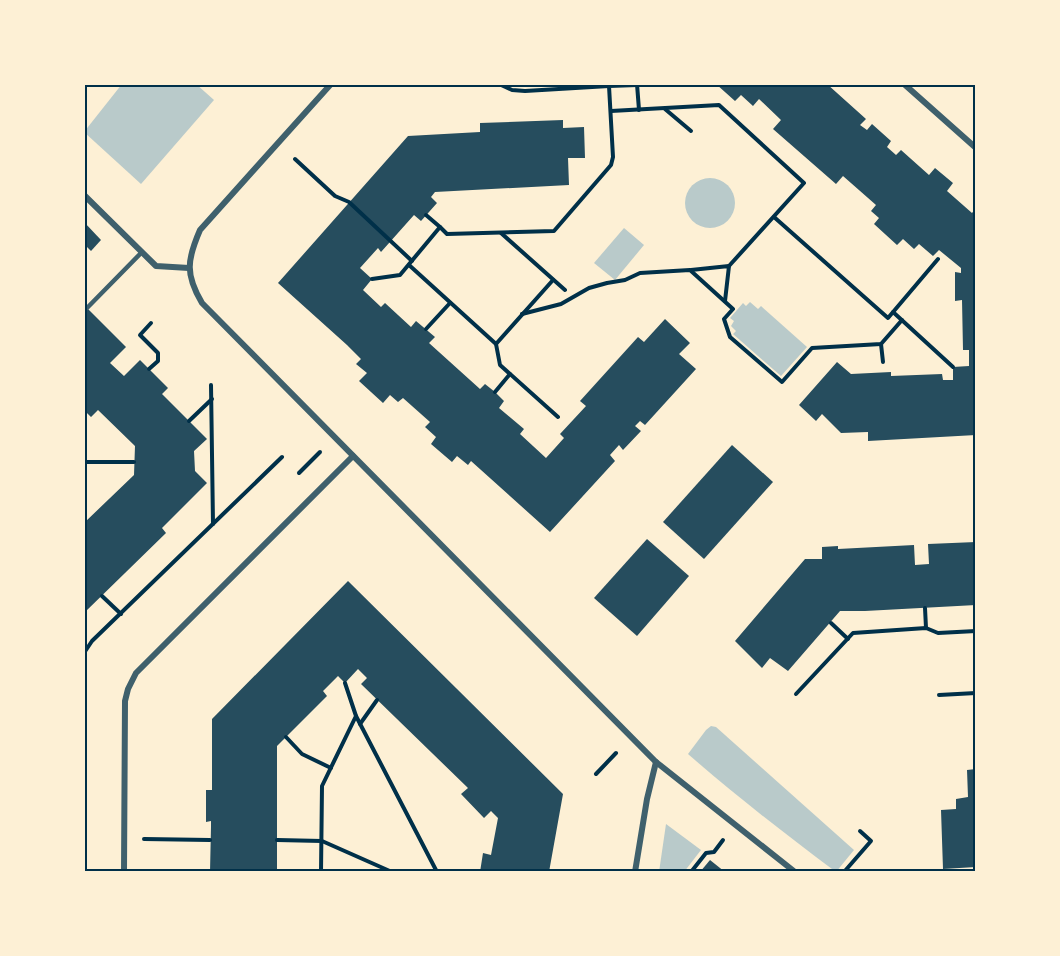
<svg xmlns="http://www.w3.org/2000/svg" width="1060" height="956" viewBox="0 0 1060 956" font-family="Helvetica,sans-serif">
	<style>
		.green { fill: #b9caca }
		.building { fill: #264d5e }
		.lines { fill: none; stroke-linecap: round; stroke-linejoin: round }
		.path { stroke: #003049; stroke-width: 4 }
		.service { stroke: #3f606c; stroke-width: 4.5 }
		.minor { stroke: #3f606c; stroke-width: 6 }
		.neatline { fill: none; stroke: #003049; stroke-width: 2 }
	</style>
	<rect width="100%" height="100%" fill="#fdf0d5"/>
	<g class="green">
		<polygon points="122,84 196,84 214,100 141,184 84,132"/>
		<circle cx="710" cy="203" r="25"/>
		<polygon points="624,228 644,245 615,280 594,263"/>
		<polygon points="750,302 758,309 761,306 807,347 781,376 733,334 736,331 731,326 734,321 730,318 743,303 746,306"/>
		<path d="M711,726L716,727L854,850L836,872C785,834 735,795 688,754L706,730Z"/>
		<polygon points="666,824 701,850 684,872 659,872"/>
	</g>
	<g class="building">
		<polygon points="716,84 827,84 866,119 860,125 867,130 872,124 891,141 887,147 896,155 901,150 929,175 935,168 953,183 947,191 972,213 976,208 976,435 868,441 868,432 841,433 822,414 816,421 799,405 837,362 851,374 891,372 891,376 942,374 943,380 953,380 953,367 969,366 969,350 963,350 962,300 955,301 955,272 961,273 961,268 939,250 933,256 919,244 914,249 903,239 897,245 874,224 879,218 871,211 876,205 843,176 836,184 773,129 781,120 759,99 753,106 741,95 735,101"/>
		<polygon points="563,120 563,128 584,127 585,158 568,158 569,185 435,192 431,197 437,203 421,221 414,215 381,252 378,248 360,268 372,279 363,290 381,307 385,303 411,327 416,321 435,337 429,343 480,389 485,384 495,392 504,401 499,408 524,429 520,434 546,458 564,438 560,434 586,406 580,401 638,337 644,342 665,319 690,343 679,354 696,369 645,425 640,421 635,426 641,431 623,450 619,445 610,455 615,461 550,532 471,461 468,465 457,456 452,462 431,444 436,437 425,427 430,422 403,398 398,402 390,395 383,403 359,381 367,373 356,364 361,359 347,345 278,283 408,136 480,132 480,123"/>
		<polygon points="84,222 101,240 91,251 84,244"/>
		<polygon points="84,305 126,347 110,363 124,376 140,360 168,388 162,394 207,439 194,451 195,471 207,483 162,528 166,533 84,613 84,523 134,475 135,446 98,410 91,417 84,410"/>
		<polygon points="732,445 773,482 704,559 663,522"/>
		<polygon points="647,539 689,576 637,636 594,598"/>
		<polygon points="976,542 976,605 865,611 840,611 788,671 770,658 762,668 735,641 805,559 822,559 822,547 838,546 838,549 914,545 915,565 929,564 928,544"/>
		<polygon points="348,581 563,794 549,872 480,872 483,853 491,855 498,818 491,811 484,818 461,794 468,788 361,684 367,678 358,669 345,683 338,676 323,691 327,696 277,746 277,872 210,872 211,827 211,821 206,822 206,790 212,790 212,719"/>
		<polygon points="976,769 976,867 943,869 941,810 956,809 956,799 968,797 967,770"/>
		<polygon points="710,860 725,872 700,872"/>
	</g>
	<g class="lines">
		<g class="path">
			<polyline points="499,84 512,90 525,91 609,86"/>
			<polyline points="637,84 639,110"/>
			<polyline points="665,109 691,131"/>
			<polyline points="611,111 719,105 804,183 729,266"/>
			<polyline points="295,159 335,196 349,202 412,261"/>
			<polyline points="426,215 440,227"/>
			<polyline points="774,217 888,318 938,259"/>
			<polyline points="501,233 565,290"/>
			<polyline points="409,265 496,344 500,365 558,417"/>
			<polyline points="691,270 729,266 725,301"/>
			<polyline points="372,279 400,275 440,227 447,234 554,231 611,165 613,157 609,86 637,85"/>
			<polyline points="893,312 953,367"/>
			<polyline points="522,314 561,304 589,288 607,283 625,280 640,273 690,270 733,309 724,319 730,337 782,382 812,348 881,344 902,320"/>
			<polyline points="426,329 450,303"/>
			<polyline points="496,344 553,280"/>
			<polyline points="881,344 883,362"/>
			<polyline points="149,369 158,361 158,353 140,335 151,323"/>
			<polyline points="211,385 213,524"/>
			<polyline points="495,392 510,374"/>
			<polyline points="189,421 212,399"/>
			<polyline points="84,462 134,462"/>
			<polyline points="299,473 320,452"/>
			<polyline points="102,596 121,614"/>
			<polyline points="925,608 926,628"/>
			<polyline points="831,623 848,639"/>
			<polyline points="84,653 92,641 282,457"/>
			<polyline points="345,683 356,716 437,872"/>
			<polyline points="796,694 853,633 926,628 938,633 976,631"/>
			<polyline points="939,695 976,693"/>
			<polyline points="360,724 377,700"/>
			<polyline points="286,737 302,754 331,768"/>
			<polyline points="596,774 616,753"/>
			<polyline points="144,839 210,840"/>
			<polyline points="277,840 322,841 392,872"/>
			<polyline points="321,872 322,786 356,716"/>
			<polyline points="691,872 706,853 714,852 723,840"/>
			<polyline points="844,872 871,841 860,831"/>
		</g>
		<polyline class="service" points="87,308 142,252"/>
		<g class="minor">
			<path d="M331,84L200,230C187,260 185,274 202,303L656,762L795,872"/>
			<polyline points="904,84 976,148"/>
			<polyline points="84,195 156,266 189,268"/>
			<polyline points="124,872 125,701 128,689 136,673 353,456"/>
			<polyline points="635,872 647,799 656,762"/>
		</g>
	</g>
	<rect width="1060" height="956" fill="none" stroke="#fdf0d5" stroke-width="171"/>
	<rect x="86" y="86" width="888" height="784" class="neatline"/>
</svg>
